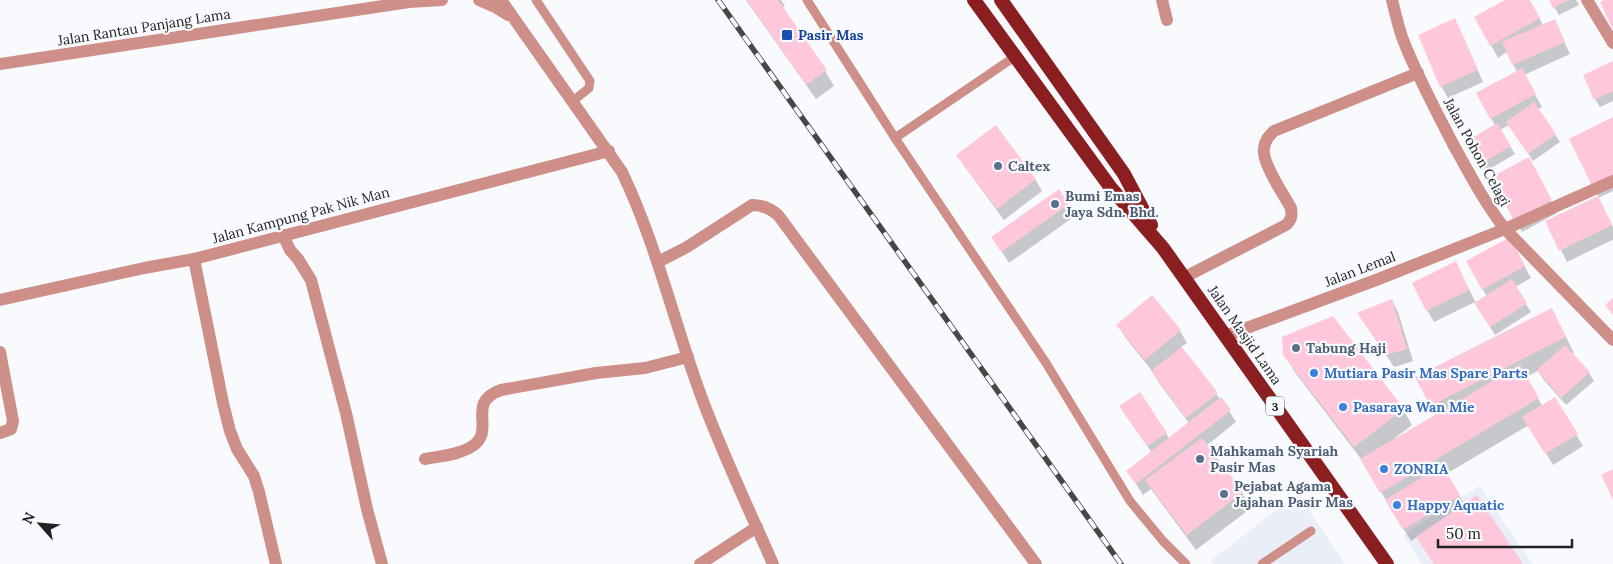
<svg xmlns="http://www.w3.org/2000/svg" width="1613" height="564" viewBox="0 0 1613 564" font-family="Lora,serif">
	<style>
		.built { fill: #eaeef9 }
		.shadow { fill: #0003 }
		.building { fill: #ffc7db }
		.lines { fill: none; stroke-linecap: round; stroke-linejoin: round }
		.service { stroke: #ce8f89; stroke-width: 9 }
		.minor { stroke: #ce8f89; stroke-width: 12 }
		.tertiary { stroke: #ce8f89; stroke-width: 12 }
		.trunk { stroke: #8a1e20; stroke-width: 14 }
		.rail-casing { stroke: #474749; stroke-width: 5.5 }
		.rail { stroke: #f9fafe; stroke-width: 4; stroke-dasharray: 11; stroke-linecap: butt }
		.transit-dot { fill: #1a4fb4; stroke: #f9fafe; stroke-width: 2 }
		.service-dot { fill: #5c6f8a; stroke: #f9fafe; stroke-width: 2 }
		.shop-dot { fill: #3f7fe0; stroke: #f9fafe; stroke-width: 2 }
		.labels { text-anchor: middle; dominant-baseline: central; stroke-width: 4.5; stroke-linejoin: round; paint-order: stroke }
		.shield { fill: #f9fafe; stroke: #626365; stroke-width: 1 }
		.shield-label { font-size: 12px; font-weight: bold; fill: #222224 }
		.street-label { font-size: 14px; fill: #222224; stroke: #f9fafe }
		.transit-label { font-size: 14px; font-weight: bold; fill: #164399; stroke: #f9fafe; text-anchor: start }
		.service-label { font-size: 14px; font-weight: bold; fill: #4e5e75; stroke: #f9fafe; text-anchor: start }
		.shop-label { font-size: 14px; font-weight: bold; fill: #366cbe; stroke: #f9fafe; text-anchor: start }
	</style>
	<rect width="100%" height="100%" fill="#f9fafe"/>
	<g class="built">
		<polygon points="1479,486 1533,564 1422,564 1403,535"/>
		<polygon points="1298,494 1345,564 1213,564 1211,560"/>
	</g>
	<g class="shadow">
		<polygon points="746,0 781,0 785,6 782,8 825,71 834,86 816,99"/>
		<polygon points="1507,0 1529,0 1543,25 1554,20 1570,54 1524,75 1542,107 1538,109 1560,142 1533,161 1509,125 1500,130 1515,154 1486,171 1469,141 1495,125 1477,93 1517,72 1507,52 1498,58 1476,18"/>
		<polygon points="1550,0 1576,0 1579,5 1559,15"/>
		<polygon points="1454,20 1461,32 1483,82 1448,98 1441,86"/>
		<polygon points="1613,62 1613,101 1600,107 1595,99"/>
		<polygon points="1613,119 1613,191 1598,198 1613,227 1613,241 1612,240 1567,262 1547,222 1599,197 1593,186"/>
		<polygon points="958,155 1035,179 1042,191 1004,220 965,167"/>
		<polygon points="1535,171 1557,213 1522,232 1515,220"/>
		<polygon points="1068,204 1075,216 1009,263 1000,249"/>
		<polygon points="1516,250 1531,278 1515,287 1531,312 1495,335 1481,312 1487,297 1468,261"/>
		<polygon points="1462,275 1476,303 1475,302 1434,322 1427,310"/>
		<polygon points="1152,297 1180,331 1187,343 1181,347 1229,411 1236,422 1206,446 1242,493 1251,508 1196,550 1151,489 1143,495 1128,471 1152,453 1125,414 1166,433 1169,439 1189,423 1159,383 1152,371 1125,337 1118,325"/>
		<polygon points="1392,300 1398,312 1413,361 1394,367 1366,325"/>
		<polygon points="1560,325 1574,353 1572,354 1589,373 1594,381 1566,405 1543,379 1538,371 1526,377 1542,406 1555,399 1583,446 1553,465 1529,425 1446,474 1465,505 1522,564 1434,564 1417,537 1411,541 1361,459 1294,371 1285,355 1403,409 1412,425 1395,438 1396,439 1436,415 1431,405"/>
	</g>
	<g class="building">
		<polygon points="747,0 778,0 827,70 806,85"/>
		<polygon points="1505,0 1530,0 1540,18 1490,46 1474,17"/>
		<polygon points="1549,0 1569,0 1553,8"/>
		<polygon points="1604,0 1613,0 1613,30 1600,2"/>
		<polygon points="1455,18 1478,70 1440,87 1418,35"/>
		<polygon points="1555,19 1565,42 1512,65 1502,42"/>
		<polygon points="1613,61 1613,91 1594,100 1583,75"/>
		<polygon points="1522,68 1536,94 1490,119 1476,93"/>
		<polygon points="1534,102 1556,134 1528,154 1506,122"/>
		<polygon points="1613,117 1613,176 1592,186 1569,139"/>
		<polygon points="1497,123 1511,146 1481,164 1467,141"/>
		<polygon points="996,125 1036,179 997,209 956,155"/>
		<polygon points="1529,157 1552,200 1514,221 1491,177"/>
		<polygon points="1059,189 1069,204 1001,252 991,237"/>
		<polygon points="1598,196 1612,225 1559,251 1545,221"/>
		<polygon points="1510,237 1525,266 1482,290 1466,261"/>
		<polygon points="1456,261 1469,290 1426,311 1412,283"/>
		<polygon points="1512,279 1527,303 1490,327 1474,303"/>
		<polygon points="1152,295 1181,330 1145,360 1116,325"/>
		<polygon points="1613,298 1613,315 1605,305"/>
		<polygon points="1392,299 1407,349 1386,355 1357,313"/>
		<polygon points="1552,308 1566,337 1430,406 1415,377"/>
		<polygon points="1333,316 1404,409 1354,447 1283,355 1282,337"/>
		<polygon points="1565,345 1590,372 1561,398 1537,370"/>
		<polygon points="1182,347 1218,393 1186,418 1151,371"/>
		<polygon points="1520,365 1539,398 1380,493 1360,459"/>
		<polygon points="1140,392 1167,433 1147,446 1119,406"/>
		<polygon points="1221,397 1231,410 1136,484 1126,471"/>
		<polygon points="1555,397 1578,434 1545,454 1522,417"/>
		<polygon points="1202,438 1243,492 1187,535 1145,480"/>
		<polygon points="1442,465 1460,495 1403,530 1385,500"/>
		<polygon points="1613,469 1613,500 1601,475"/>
		<polygon points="1477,495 1523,564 1434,564 1416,537"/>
	</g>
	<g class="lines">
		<g class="service">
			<polyline points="536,0 590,81 589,88 573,101"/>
			<polyline points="807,0 895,138 1016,56"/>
			<polyline points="895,138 1046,363 1130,501 1163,541 1186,564"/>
			<polyline points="1262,564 1311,531"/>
		</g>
		<g class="minor">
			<polyline points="1162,0 1167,20"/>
			<polyline points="1587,0 1613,43"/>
			<polyline points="283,235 290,250 298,259 311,280 346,413 367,509 382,564"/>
			<polyline points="194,259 223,403 230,431 237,449 254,476 259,492 276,564"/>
			<path d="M658,262L687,247L752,205C762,205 770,208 778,215L1036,564"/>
			<path d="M1185,277L1286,225C1292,219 1292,216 1291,208C1284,195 1261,162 1264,148C1265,140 1269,136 1274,131L1418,73"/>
			<polyline points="0,300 144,268 194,259 609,151"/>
			<polyline points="1225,336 1376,280 1505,229 1613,181"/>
			<polyline points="0,352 13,421 11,429 0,433"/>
			<path d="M425,459C440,456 458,455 471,447C498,431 464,403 501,390L596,373L645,368L688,357"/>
			<polyline points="700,564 757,527"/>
		</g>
		<g class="tertiary">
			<polyline points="479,0 495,7 508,15"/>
			<path d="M501,0L622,172C656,243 673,319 700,393C721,451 748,507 773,564"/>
			<path d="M1392,0C1395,12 1398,25 1402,37C1416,74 1435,109 1453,144C1469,173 1484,202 1505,229L1613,340"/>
			<polyline points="0,64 409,2 442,0"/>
		</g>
		<g class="trunk">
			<polyline points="974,0 1111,188 1163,248 1387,564"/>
			<polyline points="1001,0 1124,174 1151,225"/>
		</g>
		<defs>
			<polyline id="rail" points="718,0 1121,564"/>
		</defs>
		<use href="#rail" class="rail-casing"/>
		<use href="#rail" class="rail"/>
	</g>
	<rect class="transit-dot" x="781" y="29" width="12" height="12" rx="2.5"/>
	<g class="service-dot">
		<circle cx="998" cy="166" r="5"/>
		<circle cx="1055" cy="204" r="5"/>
		<circle cx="1296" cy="348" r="5"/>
		<circle cx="1200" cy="459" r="5"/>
		<circle cx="1224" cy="494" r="5"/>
	</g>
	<g class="shop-dot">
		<circle cx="1314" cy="373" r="5"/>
		<circle cx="1343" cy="407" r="5"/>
		<circle cx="1384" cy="469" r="5"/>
		<circle cx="1397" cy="505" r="5"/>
	</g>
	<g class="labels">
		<rect class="shield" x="1266" y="396.5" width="18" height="19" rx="4"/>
		<g class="shield-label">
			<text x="1275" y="406">3</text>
		</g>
		<g class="street-label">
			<text transform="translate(144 27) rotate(-9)">Jalan Rantau Panjang Lama</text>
			<text transform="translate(1477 152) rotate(61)">Jalan Pohon Celagi</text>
			<text transform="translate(301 215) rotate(-15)">Jalan Kampung Pak Nik Man</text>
			<text transform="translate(1360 269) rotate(-21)">Jalan Lemal</text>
			<text transform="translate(1245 335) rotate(55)">Jalan Masjid Lama</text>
		</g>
		<g class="transit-label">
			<text x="798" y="35">Pasir Mas</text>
		</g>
		<g class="service-label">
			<text x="1008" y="166">Caltex</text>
			<text x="1065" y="196">Bumi Emas<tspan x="1065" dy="16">Jaya Sdn. Bhd.</tspan></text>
			<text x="1306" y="348">Tabung Haji</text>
			<text x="1210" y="451">Mahkamah Syariah<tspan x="1210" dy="16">Pasir Mas</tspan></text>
			<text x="1234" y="486">Pejabat Agama<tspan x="1234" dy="16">Jajahan Pasir Mas</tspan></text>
		</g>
		<g class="shop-label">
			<text x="1324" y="373">Mutiara Pasir Mas Spare Parts</text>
			<text x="1353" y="407">Pasaraya Wan Mie</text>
			<text x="1394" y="469">ZONRIA</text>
			<text x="1407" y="505">Happy Aquatic</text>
		</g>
	</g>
	<g transform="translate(40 524) rotate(297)" stroke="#f9fafe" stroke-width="4" paint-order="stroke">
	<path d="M0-4L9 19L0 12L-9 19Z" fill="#222224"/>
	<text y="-8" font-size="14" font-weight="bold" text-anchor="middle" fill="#222224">N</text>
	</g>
	<path d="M1438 539v8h134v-8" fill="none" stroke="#222224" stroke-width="2.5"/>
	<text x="1446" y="539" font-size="15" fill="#222224" stroke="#f9fafe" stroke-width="4" paint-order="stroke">50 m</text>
</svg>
